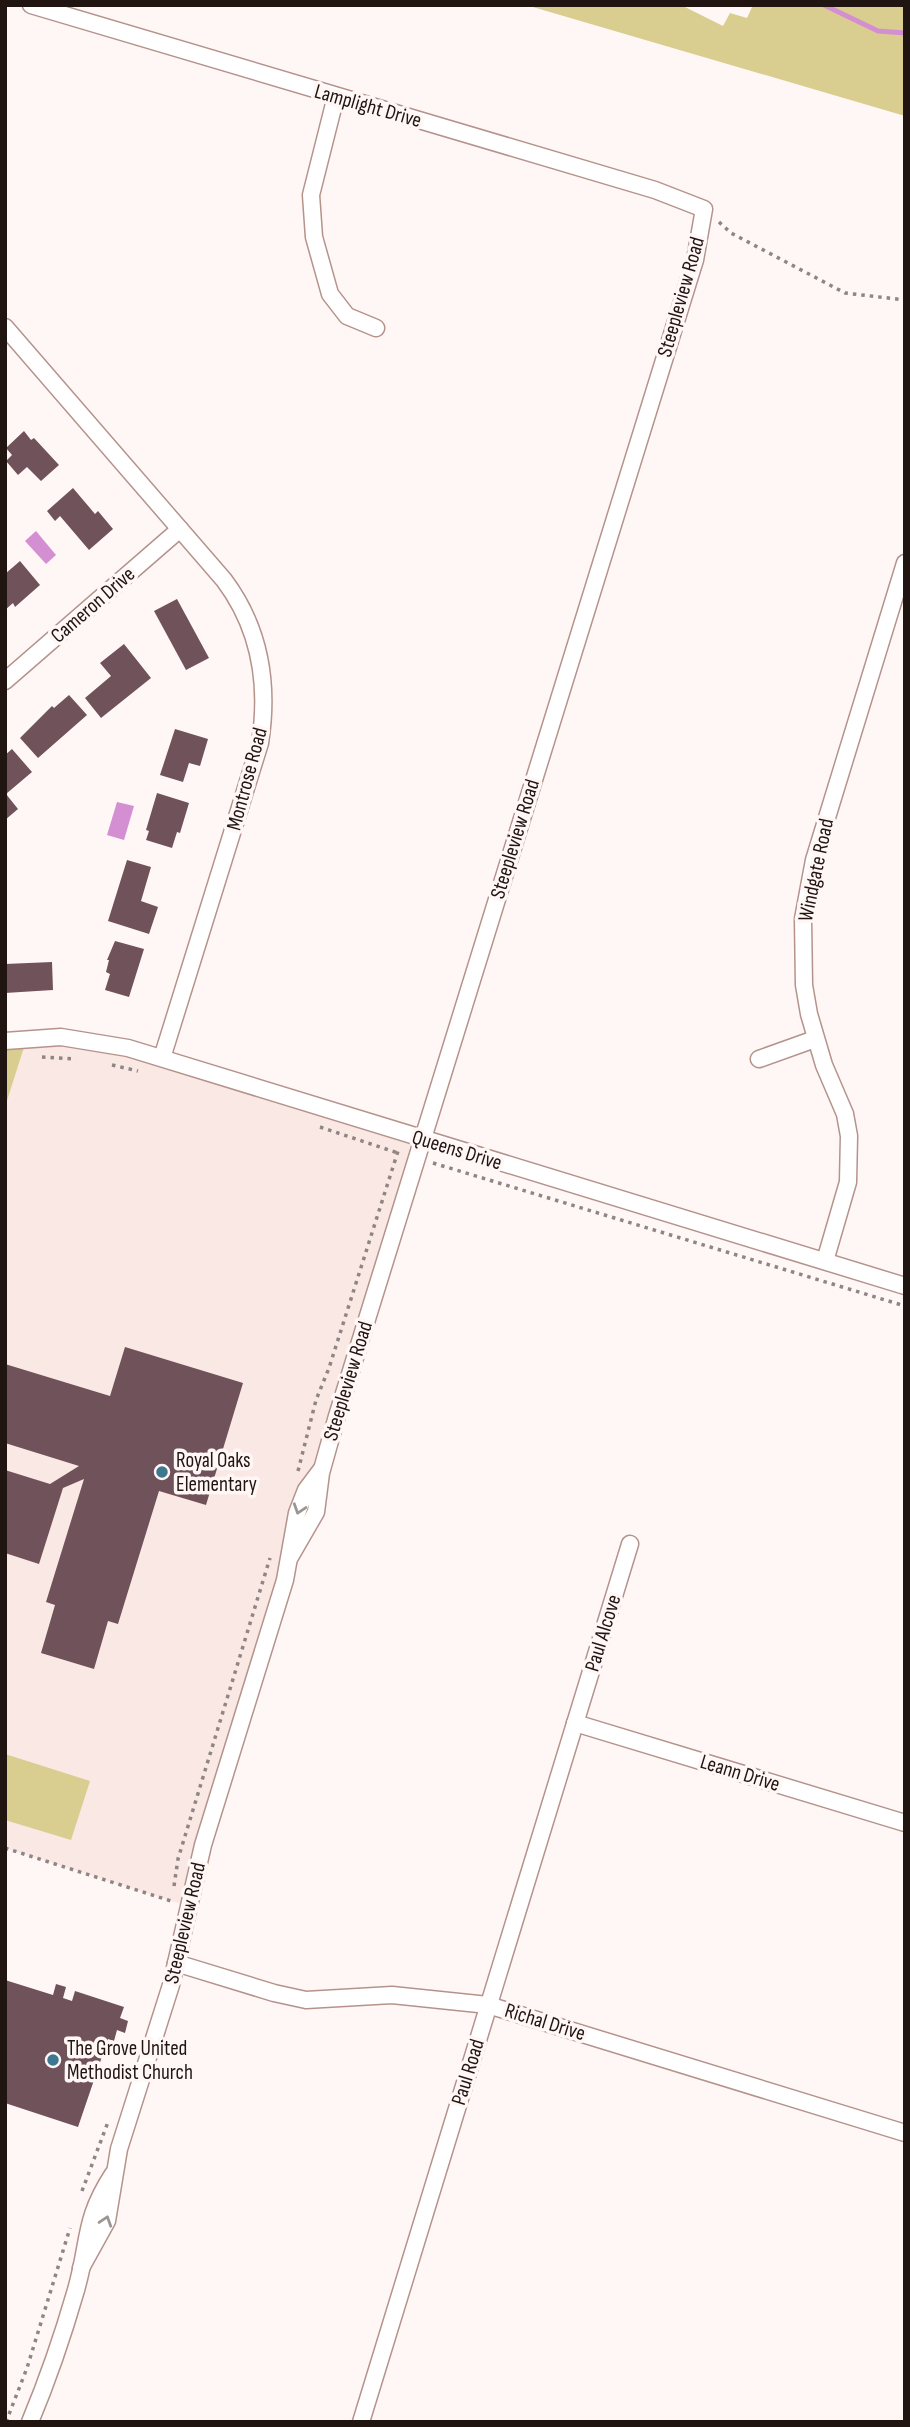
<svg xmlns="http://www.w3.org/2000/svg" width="910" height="2427" viewBox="0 0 910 2427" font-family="'Sofia Sans Condensed',sans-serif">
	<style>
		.built { fill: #fae8e4 }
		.green { fill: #d9cd90 }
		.water { fill: #d48fd2 }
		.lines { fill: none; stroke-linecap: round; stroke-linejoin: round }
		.stream { stroke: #d48fd2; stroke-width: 5 }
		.building { fill: #70525b }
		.minor-casing { stroke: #b5938c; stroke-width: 19 }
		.path { stroke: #8f8583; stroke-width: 3.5; stroke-dasharray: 3.5 5; stroke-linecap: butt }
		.minor { stroke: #fff; stroke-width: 16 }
		.oneway { stroke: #9b9694 }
		.poi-dot { fill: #3e7790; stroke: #fff7f5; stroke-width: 2.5 }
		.labels { text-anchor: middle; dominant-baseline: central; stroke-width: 7; stroke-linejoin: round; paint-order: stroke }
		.street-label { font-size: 21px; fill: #211512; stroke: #fff7f5 }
		.poi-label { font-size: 21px; fill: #211512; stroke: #fff7f5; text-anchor: start }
	</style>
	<rect width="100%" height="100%" fill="#fff7f5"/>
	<polygon class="built" points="27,1038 86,1040 422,1139 310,1483 187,1906 5,1848 5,1107"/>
	<g class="green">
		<polygon points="526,5 681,5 723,26 730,13 747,18 753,5 905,5 905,116"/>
		<polygon points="27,1038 5,1107 5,1041"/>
		<polygon points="5,1754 90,1781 71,1840 5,1820"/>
	</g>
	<g class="water">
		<polygon points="36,531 56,555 46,564 25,541"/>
		<polygon points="117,802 134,806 124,840 107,835"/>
	</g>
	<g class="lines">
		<polyline class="stream" points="824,5 878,31 905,33"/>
	</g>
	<g class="building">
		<polygon points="24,431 31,440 34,438 59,465 41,481 27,467 18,475 6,461 12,455 6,448"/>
		<polygon points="73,488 95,514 98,511 113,529 89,550 60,516 55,521 47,511"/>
		<polygon points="20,561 40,585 15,607 13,603 5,610 5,574"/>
		<polygon points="177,599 209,658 186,670 154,611"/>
		<polygon points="124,644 151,678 101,718 85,698 111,676 100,663"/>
		<polygon points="69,695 87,715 38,758 20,738 52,706 54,708"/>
		<polygon points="175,729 208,739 200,766 189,763 183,782 160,775"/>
		<polygon points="12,749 32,772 6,794 18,809 5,820 5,755"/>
		<polygon points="157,793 189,803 180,833 177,832 172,848 146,840 149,831 146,830"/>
		<polygon points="127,860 151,867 141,901 158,907 149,934 108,921"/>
		<polygon points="115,941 144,949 129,997 105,990 110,974 106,972 109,960 107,960"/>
		<polygon points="52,962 53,990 5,993 5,964"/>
		<polygon points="125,1347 243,1383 206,1505 159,1491 118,1624 108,1621 94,1669 41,1653 55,1605 46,1602 84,1479 63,1488 39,1564 5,1553 5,1470 50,1484 79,1466 5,1443 5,1364 110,1396"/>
		<polygon points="5,1980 53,1995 56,1984 66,1987 63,1998 72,2001 75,1991 124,2007 120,2018 128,2021 125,2033 117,2030 114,2041 108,2039 78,2127 5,2103"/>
	</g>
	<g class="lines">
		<defs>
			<g id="minor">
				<polyline points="31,5 655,190 704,209 695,260 337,1416 321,1473 316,1512 290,1557"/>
				<polyline points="336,96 311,195 314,237 330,294 347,316 376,328"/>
				<path d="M5,327L224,580C260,628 269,685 260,743L162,1058"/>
				<polyline points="5,681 180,529"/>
				<polyline points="5,1041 61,1037 128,1048 905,1286"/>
				<polyline points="759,1059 815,1039"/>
				<polyline points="825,1261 848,1182 849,1136 845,1114 824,1065 809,1014 804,985 803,919 814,860 905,563"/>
				<polyline points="575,1723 905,1823"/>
				<polyline points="176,1963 274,1993 306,2000 392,1995 488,2005 905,2133"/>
				<polyline points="81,2268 107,2221 119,2149 171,1985 203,1845 285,1580 297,1513 306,1490 321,1470"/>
				<path d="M30,2422C48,2379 63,2335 76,2290C90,2241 83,2220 113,2174"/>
				<polyline points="361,2422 630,1544"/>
			</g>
		</defs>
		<use href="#minor" class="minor-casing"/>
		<g class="path">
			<polyline points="719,222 731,233 845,293 905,300"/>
			<polyline points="42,1057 76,1059"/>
			<polyline points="112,1065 138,1071"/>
			<polyline points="320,1127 398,1153"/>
			<polyline points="433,1163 905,1306"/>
			<polyline points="298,1471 316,1400 329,1368 399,1148"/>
			<polyline points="5,1848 171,1901"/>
			<polyline points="174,1886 178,1859 270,1558"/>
			<polyline points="82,2191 108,2122"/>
			<polyline points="6,2422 27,2368 70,2228"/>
		</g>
		<use href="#minor" class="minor"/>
	</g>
	<defs><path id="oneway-chevron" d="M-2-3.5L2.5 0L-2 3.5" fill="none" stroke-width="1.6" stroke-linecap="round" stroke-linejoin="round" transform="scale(1.75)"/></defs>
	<g class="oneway">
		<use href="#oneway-chevron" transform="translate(299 1509) rotate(108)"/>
		<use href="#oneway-chevron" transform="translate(106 2221) rotate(-72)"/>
	</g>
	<g class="poi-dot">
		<circle cx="162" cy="1472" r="7"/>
		<circle cx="53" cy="2060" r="7"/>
	</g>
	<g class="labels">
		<g class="street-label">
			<text transform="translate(368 106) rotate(16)">Lamplight Drive</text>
			<text transform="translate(681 297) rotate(-74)">Steepleview Road</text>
			<text transform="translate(93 605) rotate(-41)">Cameron Drive</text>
			<text transform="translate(247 779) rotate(-75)">Montrose Road</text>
			<text transform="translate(515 839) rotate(-73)">Steepleview Road</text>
			<text transform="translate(816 870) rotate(-78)">Windgate Road</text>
			<text transform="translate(457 1150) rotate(17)">Queens Drive</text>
			<text transform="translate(348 1381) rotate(-73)">Steepleview Road</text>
			<text transform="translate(603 1633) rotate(-73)">Paul Alcove</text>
			<text transform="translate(740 1773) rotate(17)">Leann Drive</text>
			<text transform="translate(185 1923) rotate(-77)">Steepleview Road</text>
			<text transform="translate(545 2022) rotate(17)">Richal Drive</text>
			<text transform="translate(468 2072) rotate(-73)">Paul Road</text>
		</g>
		<g class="poi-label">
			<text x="176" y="1460">Royal Oaks<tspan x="176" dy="24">Elementary</tspan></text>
			<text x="67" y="2048">The Grove United<tspan x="67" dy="24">Methodist Church</tspan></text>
		</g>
	</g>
	<rect width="910" height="2427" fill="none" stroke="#211512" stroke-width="14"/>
</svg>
